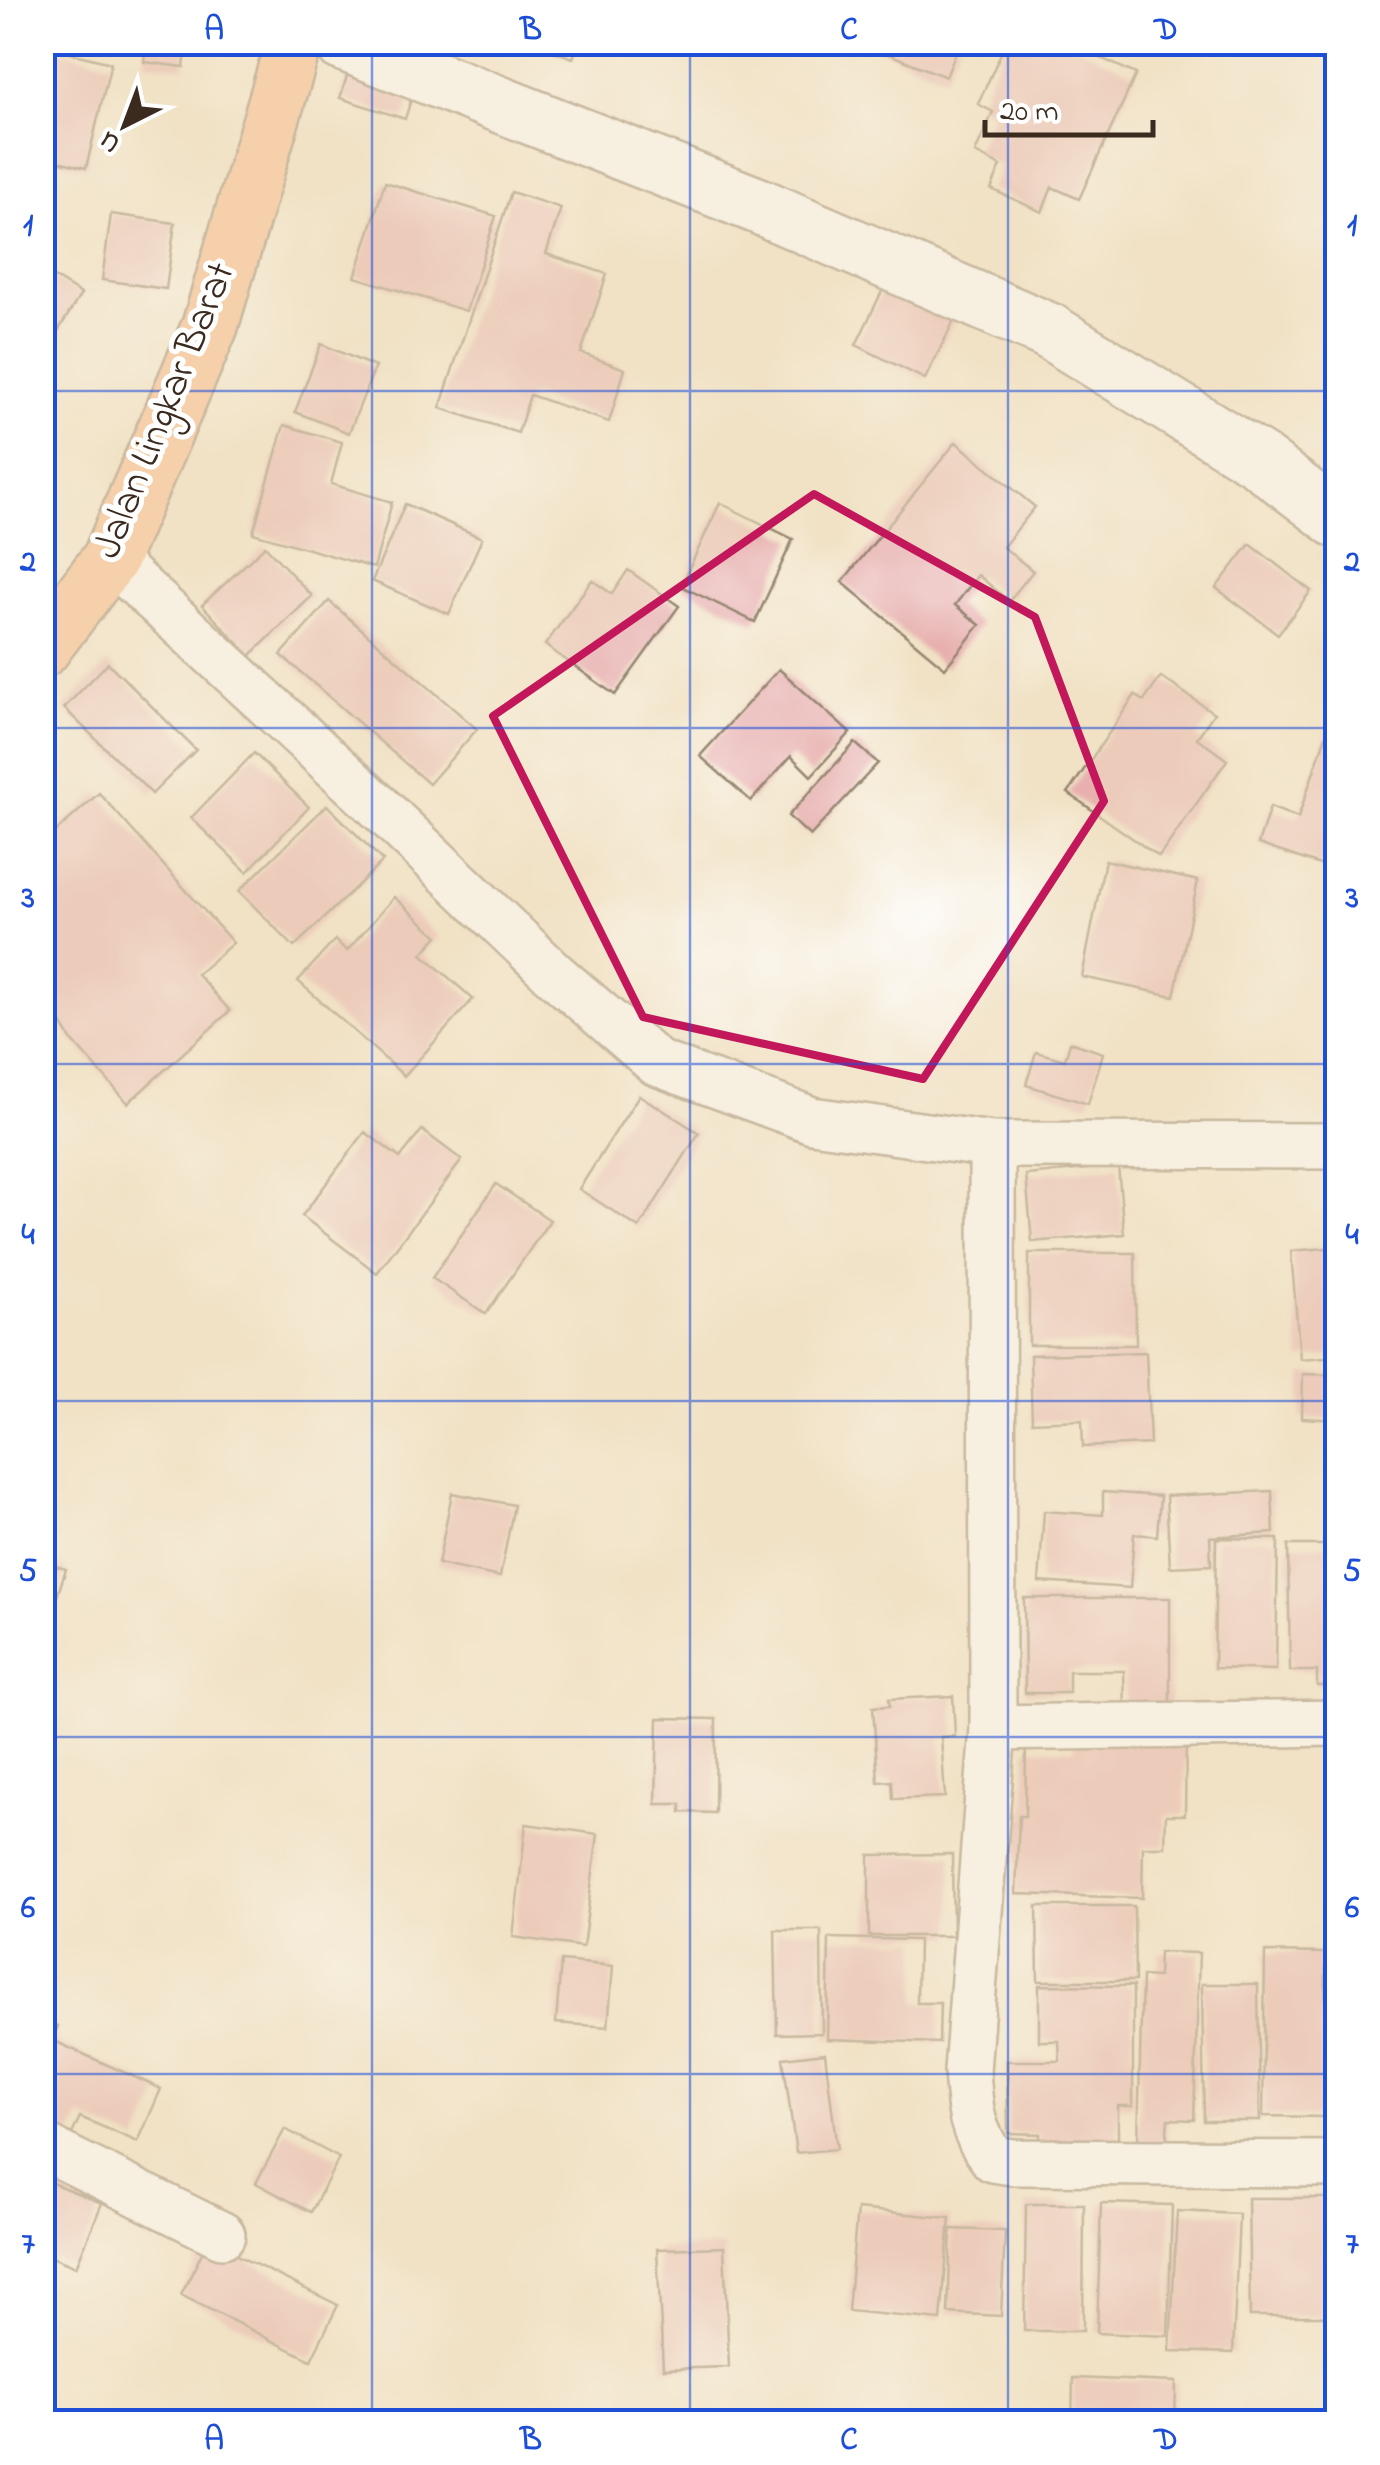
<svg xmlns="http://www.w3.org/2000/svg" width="1380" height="2465" viewBox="0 0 1380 2465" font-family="'Indie Flower',sans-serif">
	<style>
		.building { fill: #e7b0ae }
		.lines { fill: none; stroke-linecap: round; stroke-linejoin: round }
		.minor-casing { stroke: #968672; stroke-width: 50 }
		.tertiary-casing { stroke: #968672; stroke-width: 60 }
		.trunk-casing { stroke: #968672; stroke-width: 60 }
		.minor { stroke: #fff; stroke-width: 45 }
		.tertiary { stroke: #fff; stroke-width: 55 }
		.trunk { stroke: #fbbb8d; stroke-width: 55 }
		.marked { fill: none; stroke: #c2185b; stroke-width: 8; stroke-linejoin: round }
		.grid { fill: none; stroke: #1d4ed8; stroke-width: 2.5; stroke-opacity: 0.55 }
		.labels { text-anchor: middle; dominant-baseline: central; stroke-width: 10; stroke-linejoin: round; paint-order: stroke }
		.street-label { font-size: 40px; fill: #3b2a1e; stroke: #fff }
		.neatline { fill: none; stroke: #1d4ed8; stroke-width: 4 }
		.grid-label { font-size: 32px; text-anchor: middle; font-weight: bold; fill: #1d4ed8 }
	</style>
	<rect width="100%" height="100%" fill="#fff"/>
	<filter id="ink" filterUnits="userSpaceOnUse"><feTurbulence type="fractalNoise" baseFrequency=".01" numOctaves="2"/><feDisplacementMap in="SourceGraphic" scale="20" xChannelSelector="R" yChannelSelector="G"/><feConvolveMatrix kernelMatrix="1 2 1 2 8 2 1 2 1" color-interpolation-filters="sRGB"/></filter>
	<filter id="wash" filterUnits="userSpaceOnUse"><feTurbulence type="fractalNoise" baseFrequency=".0048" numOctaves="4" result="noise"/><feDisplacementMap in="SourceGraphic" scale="40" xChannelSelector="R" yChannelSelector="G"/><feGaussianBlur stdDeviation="2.25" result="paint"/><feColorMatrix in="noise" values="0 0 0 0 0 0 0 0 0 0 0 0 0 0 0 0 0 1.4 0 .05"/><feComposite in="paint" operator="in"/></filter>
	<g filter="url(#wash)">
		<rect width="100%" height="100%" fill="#f1e2c5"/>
		<g id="blocks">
			<g class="building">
				<polygon points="146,42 187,42 184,67 144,62"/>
				<polygon points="541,42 579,42 573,58 539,46"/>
				<polygon points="859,42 960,42 946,77"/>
				<polygon points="1006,42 1066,42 1136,74 1079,199 1052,187 1042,212 991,189 1001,166 975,153 993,112 978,104"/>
				<polygon points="42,46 111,63 86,168 42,157"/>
				<polygon points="353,57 418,77 405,119 340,98"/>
				<polygon points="385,182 496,216 466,311 355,277"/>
				<polygon points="511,192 561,208 546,254 607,274 581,353 625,369 609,422 530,395 518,433 440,408"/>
				<polygon points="111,214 175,223 166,289 102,280"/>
				<polygon points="42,270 81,294 42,357"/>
				<polygon points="886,283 956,317 925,379 856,345"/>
				<polygon points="321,344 375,367 349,433 295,412"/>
				<polygon points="284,425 342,442 331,484 392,502 374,568 253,533"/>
				<polygon points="956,442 1035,507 1003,547 1033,571 1009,601 978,575 955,605 980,625 945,668 842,582"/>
				<polygon points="720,503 793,539 755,622 681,586"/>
				<polygon points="405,504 482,538 449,614 372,581"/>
				<polygon points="1250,544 1311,591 1278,634 1216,588"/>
				<polygon points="265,546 312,596 250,656 202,605"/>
				<polygon points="628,570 679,606 615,695 545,645 592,580 612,594"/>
				<polygon points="329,601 477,729 429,784 281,655"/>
				<polygon points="108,663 196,750 152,794 64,708"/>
				<polygon points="779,669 850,733 811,776 791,756 751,801 700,756"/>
				<polygon points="1161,677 1214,713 1197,738 1227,760 1159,857 1068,793 1135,695 1144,701"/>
				<polygon points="1333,715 1338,716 1338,871 1258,844 1270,807 1298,818"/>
				<polygon points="855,743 878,763 810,836 788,816"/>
				<polygon points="254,753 309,807 247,872 191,818"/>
				<polygon points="99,793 233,943 197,974 230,1011 128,1103 70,1038 42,992 42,844"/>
				<polygon points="327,805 383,861 294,947 239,891"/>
				<polygon points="1105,860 1198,881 1174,996 1082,977"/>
				<polygon points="394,897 438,936 422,954 473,999 404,1076 298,981 335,940 347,951"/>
				<polygon points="1070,1042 1103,1053 1088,1104 1026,1085 1036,1052 1065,1060"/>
				<polygon points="639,1095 699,1133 639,1228 579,1189"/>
				<polygon points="422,1130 462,1160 377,1273 302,1216 365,1132 400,1158"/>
				<polygon points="1118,1166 1124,1234 1032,1242 1026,1175"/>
				<polygon points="496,1184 550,1220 486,1314 432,1278"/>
				<polygon points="1338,1247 1338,1356 1300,1359 1291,1251"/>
				<polygon points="1029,1253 1135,1253 1136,1345 1029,1345"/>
				<polygon points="1146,1352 1150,1444 1083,1447 1082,1420 1032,1422 1030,1355"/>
				<polygon points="1303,1374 1338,1375 1338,1420 1302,1418"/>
				<polygon points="1272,1491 1274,1533 1210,1537 1211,1565 1170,1567 1166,1496"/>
				<polygon points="1103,1492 1160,1496 1157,1536 1134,1534 1130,1588 1039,1582 1044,1511 1103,1515"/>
				<polygon points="452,1493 514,1505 500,1577 438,1564"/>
				<polygon points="1328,1508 1338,1508 1338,1686 1317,1686 1317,1671 1290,1671 1288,1545 1328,1545"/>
				<polygon points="1216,1538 1278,1539 1276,1670 1214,1668"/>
				<polygon points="42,1562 66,1569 46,1630 42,1629"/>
				<polygon points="1024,1598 1170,1598 1170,1711 1125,1711 1124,1671 1069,1671 1069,1693 1025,1693"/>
				<polygon points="953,1696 955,1736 941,1737 945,1797 893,1799 892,1781 878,1782 873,1707 890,1706 889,1699"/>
				<polygon points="658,1718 716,1719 715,1813 681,1812 681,1804 656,1804"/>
				<polygon points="1075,1734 1186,1738 1185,1815 1166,1815 1165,1847 1143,1847 1142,1898 1016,1894 1019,1816 1025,1816 1026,1748 1074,1750"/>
				<polygon points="526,1824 598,1834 583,1947 513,1937"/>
				<polygon points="952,1854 953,1936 869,1936 869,1855"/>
				<polygon points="1037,1906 1134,1906 1135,1981 1038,1981"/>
				<polygon points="775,1930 821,1930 822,2033 777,2034"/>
				<polygon points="829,1938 918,1940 917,2003 940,2003 939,2043 827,2039"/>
				<polygon points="1159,1952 1199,1953 1194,2120 1168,2119 1166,2146 1138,2144 1142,1976 1158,1977"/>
				<polygon points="1265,1952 1326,1953 1324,2117 1263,2116"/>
				<polygon points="561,1961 613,1966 608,2027 556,2023"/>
				<polygon points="1202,1984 1258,1984 1260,2121 1204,2121"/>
				<polygon points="1039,1985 1133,1986 1133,2106 1118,2106 1118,2147 1040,2147 1040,2134 1008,2133 1007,2061 1060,2061 1059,2041 1039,2041"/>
				<polygon points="42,2020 58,2026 52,2040 161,2089 138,2142 80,2117 72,2134 42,2120"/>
				<polygon points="825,2053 837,2149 796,2153 783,2058"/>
				<polygon points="285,2129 339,2158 311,2212 256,2183"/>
				<polygon points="42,2179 102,2203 76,2267 42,2253"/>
				<polygon points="1248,2198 1338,2198 1338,2316 1250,2316"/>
				<polygon points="1101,2203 1172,2205 1168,2336 1097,2333"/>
				<polygon points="1026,2204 1084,2204 1083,2331 1024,2331"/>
				<polygon points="857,2209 950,2218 941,2320 848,2311"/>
				<polygon points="1177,2211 1239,2214 1233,2353 1170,2351"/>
				<polygon points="951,2229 1005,2231 1001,2316 948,2313"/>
				<polygon points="208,2241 338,2305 311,2360 181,2295"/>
				<polygon points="724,2247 729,2367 663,2369 657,2249"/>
				<polygon points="1073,2378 1176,2382 1175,2422 1072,2422"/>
			</g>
		</g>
	</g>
	<g filter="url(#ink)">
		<use href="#blocks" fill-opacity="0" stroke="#968672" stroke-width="2.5"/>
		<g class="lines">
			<defs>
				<g id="minor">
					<polyline points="110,559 379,807 555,975 657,1063 812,1120 992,1145 1338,1146"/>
					<path d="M992,1145L993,1728L967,2071C970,2108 970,2129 993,2159L1012,2162L1338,2164"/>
					<polyline points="993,1728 1338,1723"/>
					<polyline points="42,2146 222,2235"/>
				</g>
				<polyline id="tertiary" points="341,42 759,206 1049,331 1259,460 1338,520"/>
				<polyline id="trunk" points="42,649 110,559 210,326 294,42"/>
			</defs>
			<use href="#minor" class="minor-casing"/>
			<use href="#tertiary" class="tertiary-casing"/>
			<use href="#trunk" class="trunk-casing"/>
			<use href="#minor" class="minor"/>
			<use href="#tertiary" class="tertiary"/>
			<use href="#trunk" class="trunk"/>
		</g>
	</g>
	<path d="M0 0H1380V2465H0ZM814,494L1035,617L1104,801L923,1079L643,1017L493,716Z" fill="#f1e2c5" fill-opacity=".55" fill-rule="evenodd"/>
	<path class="marked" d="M814,494L1035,617L1104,801L923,1079L643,1017L493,716Z"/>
	<path class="grid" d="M372,42V2422M690,42V2422M1008,42V2422M42,391H1338M42,728H1338M42,1064H1338M42,1401H1338M42,1737H1338M42,2074H1338"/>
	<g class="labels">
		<g class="street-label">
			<text transform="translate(166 411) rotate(-68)">Jalan Lingkar Barat</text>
		</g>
	</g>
	<rect width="1380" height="2465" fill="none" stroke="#fff" stroke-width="110"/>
	<g transform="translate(125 125) rotate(222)" stroke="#ffffff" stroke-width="8" paint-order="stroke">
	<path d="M0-8L18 38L0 25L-18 38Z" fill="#3b2a1e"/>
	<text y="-15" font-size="28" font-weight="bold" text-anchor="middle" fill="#3b2a1e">U</text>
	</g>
	<path d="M985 120v15h168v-15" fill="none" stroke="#3b2a1e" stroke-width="5"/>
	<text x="1000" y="120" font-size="30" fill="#3b2a1e" stroke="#ffffff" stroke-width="8" paint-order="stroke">20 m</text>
	<rect x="55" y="55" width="1270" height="2355" class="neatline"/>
	<g class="grid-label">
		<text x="214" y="39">A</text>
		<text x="531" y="39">B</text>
		<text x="849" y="39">C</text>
		<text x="1166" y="39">D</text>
		<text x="28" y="235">1</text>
		<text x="1352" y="235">1</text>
		<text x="28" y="571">2</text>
		<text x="1352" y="571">2</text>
		<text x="28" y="907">3</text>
		<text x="1352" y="907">3</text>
		<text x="28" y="1244">4</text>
		<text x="1352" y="1244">4</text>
		<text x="28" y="1580">5</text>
		<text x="1352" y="1580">5</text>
		<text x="28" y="1917">6</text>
		<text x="1352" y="1917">6</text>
		<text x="28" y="2253">7</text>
		<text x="1352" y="2253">7</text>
		<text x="214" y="2449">A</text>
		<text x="531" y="2449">B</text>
		<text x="849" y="2449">C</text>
		<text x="1166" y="2449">D</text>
	</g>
</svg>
